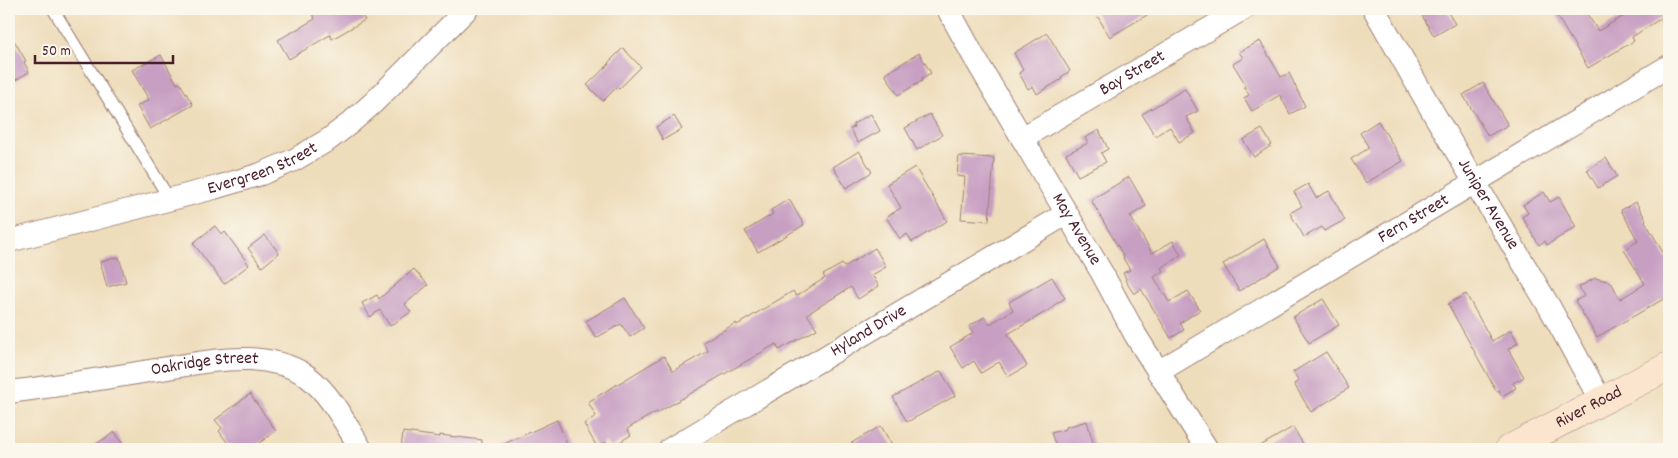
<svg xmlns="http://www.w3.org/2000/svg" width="1678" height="458" viewBox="0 0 1678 458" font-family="Dekko,sans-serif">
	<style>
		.building { fill: #c79fc2 }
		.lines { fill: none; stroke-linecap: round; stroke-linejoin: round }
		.lane-casing { stroke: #9c7e73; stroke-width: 13 }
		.street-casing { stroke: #9c7e73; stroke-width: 24 }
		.secondary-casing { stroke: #9c7e73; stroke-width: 29 }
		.lane { stroke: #fff; stroke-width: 11 }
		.street { stroke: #fff; stroke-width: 22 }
		.secondary { stroke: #fbe5cf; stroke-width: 28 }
		.labels { text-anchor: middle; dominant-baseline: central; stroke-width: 4; stroke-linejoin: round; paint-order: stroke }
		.street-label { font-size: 18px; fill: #4a1f2b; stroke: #fbf7ec }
	</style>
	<rect width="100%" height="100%" fill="#fbf7ec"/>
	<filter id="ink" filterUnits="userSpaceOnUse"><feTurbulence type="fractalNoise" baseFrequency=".02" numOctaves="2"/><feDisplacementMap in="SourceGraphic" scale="10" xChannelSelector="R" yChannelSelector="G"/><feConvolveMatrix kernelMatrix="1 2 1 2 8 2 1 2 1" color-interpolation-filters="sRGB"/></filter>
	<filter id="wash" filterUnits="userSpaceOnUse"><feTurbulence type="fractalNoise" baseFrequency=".0096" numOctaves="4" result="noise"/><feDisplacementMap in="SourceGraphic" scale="20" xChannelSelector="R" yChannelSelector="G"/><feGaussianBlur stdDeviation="1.12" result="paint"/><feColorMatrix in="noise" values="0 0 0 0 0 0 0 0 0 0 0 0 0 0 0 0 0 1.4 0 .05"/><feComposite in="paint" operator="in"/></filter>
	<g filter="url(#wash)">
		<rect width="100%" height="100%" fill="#edb"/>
		<g id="blocks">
			<g class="building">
				<polygon points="309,9 358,9 365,20 332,39 330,35 289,59 278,40 315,19"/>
				<polygon points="1093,9 1157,9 1110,37"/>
				<polygon points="1418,9 1446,9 1455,24 1434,36"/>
				<polygon points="1553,9 1584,9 1598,31 1636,9 1669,9 1669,13 1632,37 1634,41 1588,68"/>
				<polygon points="9,32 26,61 24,62 29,72 9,84"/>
				<polygon points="1047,33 1070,71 1061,77 1062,79 1037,94 1033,86 1028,89 1019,73 1023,70 1014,53"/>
				<polygon points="1260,41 1281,77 1289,73 1305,106 1290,114 1280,95 1252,111 1244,98 1249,95 1244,86 1246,85 1233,64 1243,58 1239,52"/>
				<polygon points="623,48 641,67 619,89 617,87 603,101 587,85 609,64 608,63"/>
				<polygon points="919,53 931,73 922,78 922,81 898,95 885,74"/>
				<polygon points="161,55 177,84 180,83 193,105 150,129 137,106 149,100 132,70"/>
				<polygon points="1483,83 1508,125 1488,136 1463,95"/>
				<polygon points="1185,89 1198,111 1186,117 1195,133 1179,142 1170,127 1155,136 1142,114"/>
				<polygon points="871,114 880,131 858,143 850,129 854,127 853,124"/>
				<polygon points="930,114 942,135 917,150 905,128"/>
				<polygon points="674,116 682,129 663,140 656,127"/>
				<polygon points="1378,121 1403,161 1366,183 1351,159 1369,148 1360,133"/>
				<polygon points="1262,129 1272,145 1254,157 1243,140"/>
				<polygon points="1099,130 1108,149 1101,153 1106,162 1078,176 1066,154 1088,143 1085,138"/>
				<polygon points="859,151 872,172 846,188 833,167"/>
				<polygon points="959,156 994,158 989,221 961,219 965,177 957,176"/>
				<polygon points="1606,158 1617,176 1598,188 1587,170"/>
				<polygon points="915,167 947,221 912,242 907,234 900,239 886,217 901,208 887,184"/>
				<polygon points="1129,177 1146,206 1130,216 1152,253 1173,241 1181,255 1161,268 1163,271 1154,277 1169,302 1188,291 1200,310 1180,323 1184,330 1171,338 1141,289 1134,294 1125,280 1126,279 1123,273 1130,270 1123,258 1124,257 1091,200"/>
				<polygon points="1308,184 1316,198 1329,191 1345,220 1324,231 1322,227 1304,237 1290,213 1302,206 1294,192"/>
				<polygon points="1544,192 1550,202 1559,197 1576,227 1547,245 1545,241 1539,245 1522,217 1528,213 1523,205"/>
				<polygon points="789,199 804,225 758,252 745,231 773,214 771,210"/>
				<polygon points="1636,202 1646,220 1645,221 1669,263 1669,296 1597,337 1575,301 1584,296 1579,287 1595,278 1611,282 1620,299 1645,284 1624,250 1638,241 1621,210"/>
				<polygon points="215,226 222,235 225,232 249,265 224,284 193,243"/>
				<polygon points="265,235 279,253 262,267 248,248"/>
				<polygon points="1264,239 1280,266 1239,291 1223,264"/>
				<polygon points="875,248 886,267 872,275 879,286 858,299 851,287 807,314 817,329 779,350 776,344 657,413 656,412 627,429 631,435 610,448 606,442 597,447 584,424 596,416 588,402 664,356 673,371 708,351 703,342 736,323 737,325 793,291 796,296 825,278 823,275 842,264 844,267"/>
				<polygon points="119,257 126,282 107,287 100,262"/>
				<polygon points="414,269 428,285 405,304 411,312 390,326 380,310 370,317 362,303 377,295 379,299"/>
				<polygon points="1052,277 1065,298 1053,306 1054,307 1008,334 1027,366 1008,377 999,362 981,373 974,361 963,368 950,347 973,333 969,326 985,317 990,324 1013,310 1009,302"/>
				<polygon points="1466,294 1492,341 1511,330 1518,343 1508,349 1524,377 1513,383 1516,388 1502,396 1499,390 1497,392 1448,304"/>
				<polygon points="625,298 644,328 630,337 621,324 596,338 586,321"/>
				<polygon points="1323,299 1339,325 1309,343 1293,317"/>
				<polygon points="1326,352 1349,388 1311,412 1294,384 1299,381 1293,372"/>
				<polygon points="941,371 955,396 907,422 893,397"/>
				<polygon points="250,394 276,431 251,449 232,449 219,431 222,428 215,420"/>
				<polygon points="557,420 567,443 553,449 493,449"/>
				<polygon points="1087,421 1095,449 1057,449 1051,433 1066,429 1066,427"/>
				<polygon points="881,426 894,449 841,449"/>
				<polygon points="1293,427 1306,449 1255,449"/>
				<polygon points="115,432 126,449 88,449"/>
				<polygon points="403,432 440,437 440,435 482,440 482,449 401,449"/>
			</g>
		</g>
	</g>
	<g filter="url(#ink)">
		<use href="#blocks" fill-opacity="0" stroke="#9c7e73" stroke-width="1"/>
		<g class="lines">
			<defs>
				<polyline id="lane" points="53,9 170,200"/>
				<g id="street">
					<path id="s1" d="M948,9L973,55L1102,273L1136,336L1207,449"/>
					<path id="s2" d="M1374,9L1434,114L1550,308L1601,401"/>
					<path id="s3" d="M1022,138L1243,9"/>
					<path id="s4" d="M9,241L214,188L261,174L294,160L328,140L349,124L373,103L467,9"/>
					<path id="s5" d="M1158,372C1328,269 1500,169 1669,66"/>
					<path id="s6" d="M9,392C58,386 107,378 155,370C186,365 218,358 250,359C269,360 292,365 307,376C331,394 346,425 361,449"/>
					<path id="s7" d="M670,449L1066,214"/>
				</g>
				<g id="secondary">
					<path id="s8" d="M1509,449L1669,366"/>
				</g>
			</defs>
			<use href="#lane" class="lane-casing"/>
			<use href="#street" class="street-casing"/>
			<use href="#secondary" class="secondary-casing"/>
			<use href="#lane" class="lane"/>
			<use href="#street" class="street"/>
			<use href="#secondary" class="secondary"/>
		</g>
	</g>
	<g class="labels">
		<g class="street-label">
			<text stroke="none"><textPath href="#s3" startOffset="128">Bay Street</textPath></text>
			<text stroke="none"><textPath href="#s4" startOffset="264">Evergreen Street</textPath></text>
			<text stroke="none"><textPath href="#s2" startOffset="226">Juniper Avenue</textPath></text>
			<text stroke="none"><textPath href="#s5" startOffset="298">Fern Street</textPath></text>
			<text stroke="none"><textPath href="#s1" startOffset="255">May Avenue</textPath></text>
			<text stroke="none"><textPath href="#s7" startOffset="231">Hyland Drive</textPath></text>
			<text stroke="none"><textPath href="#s6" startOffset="198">Oakridge Street</textPath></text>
			<text stroke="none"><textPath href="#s8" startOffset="90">River Road</textPath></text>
		</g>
	</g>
	<rect width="1678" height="458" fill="none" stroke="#fbf7ec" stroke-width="30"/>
	<path d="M35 55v8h138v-8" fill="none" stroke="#4a1f2b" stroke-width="2.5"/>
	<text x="42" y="55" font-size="15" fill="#4a1f2b" stroke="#fbf7ec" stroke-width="4" paint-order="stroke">50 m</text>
</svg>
